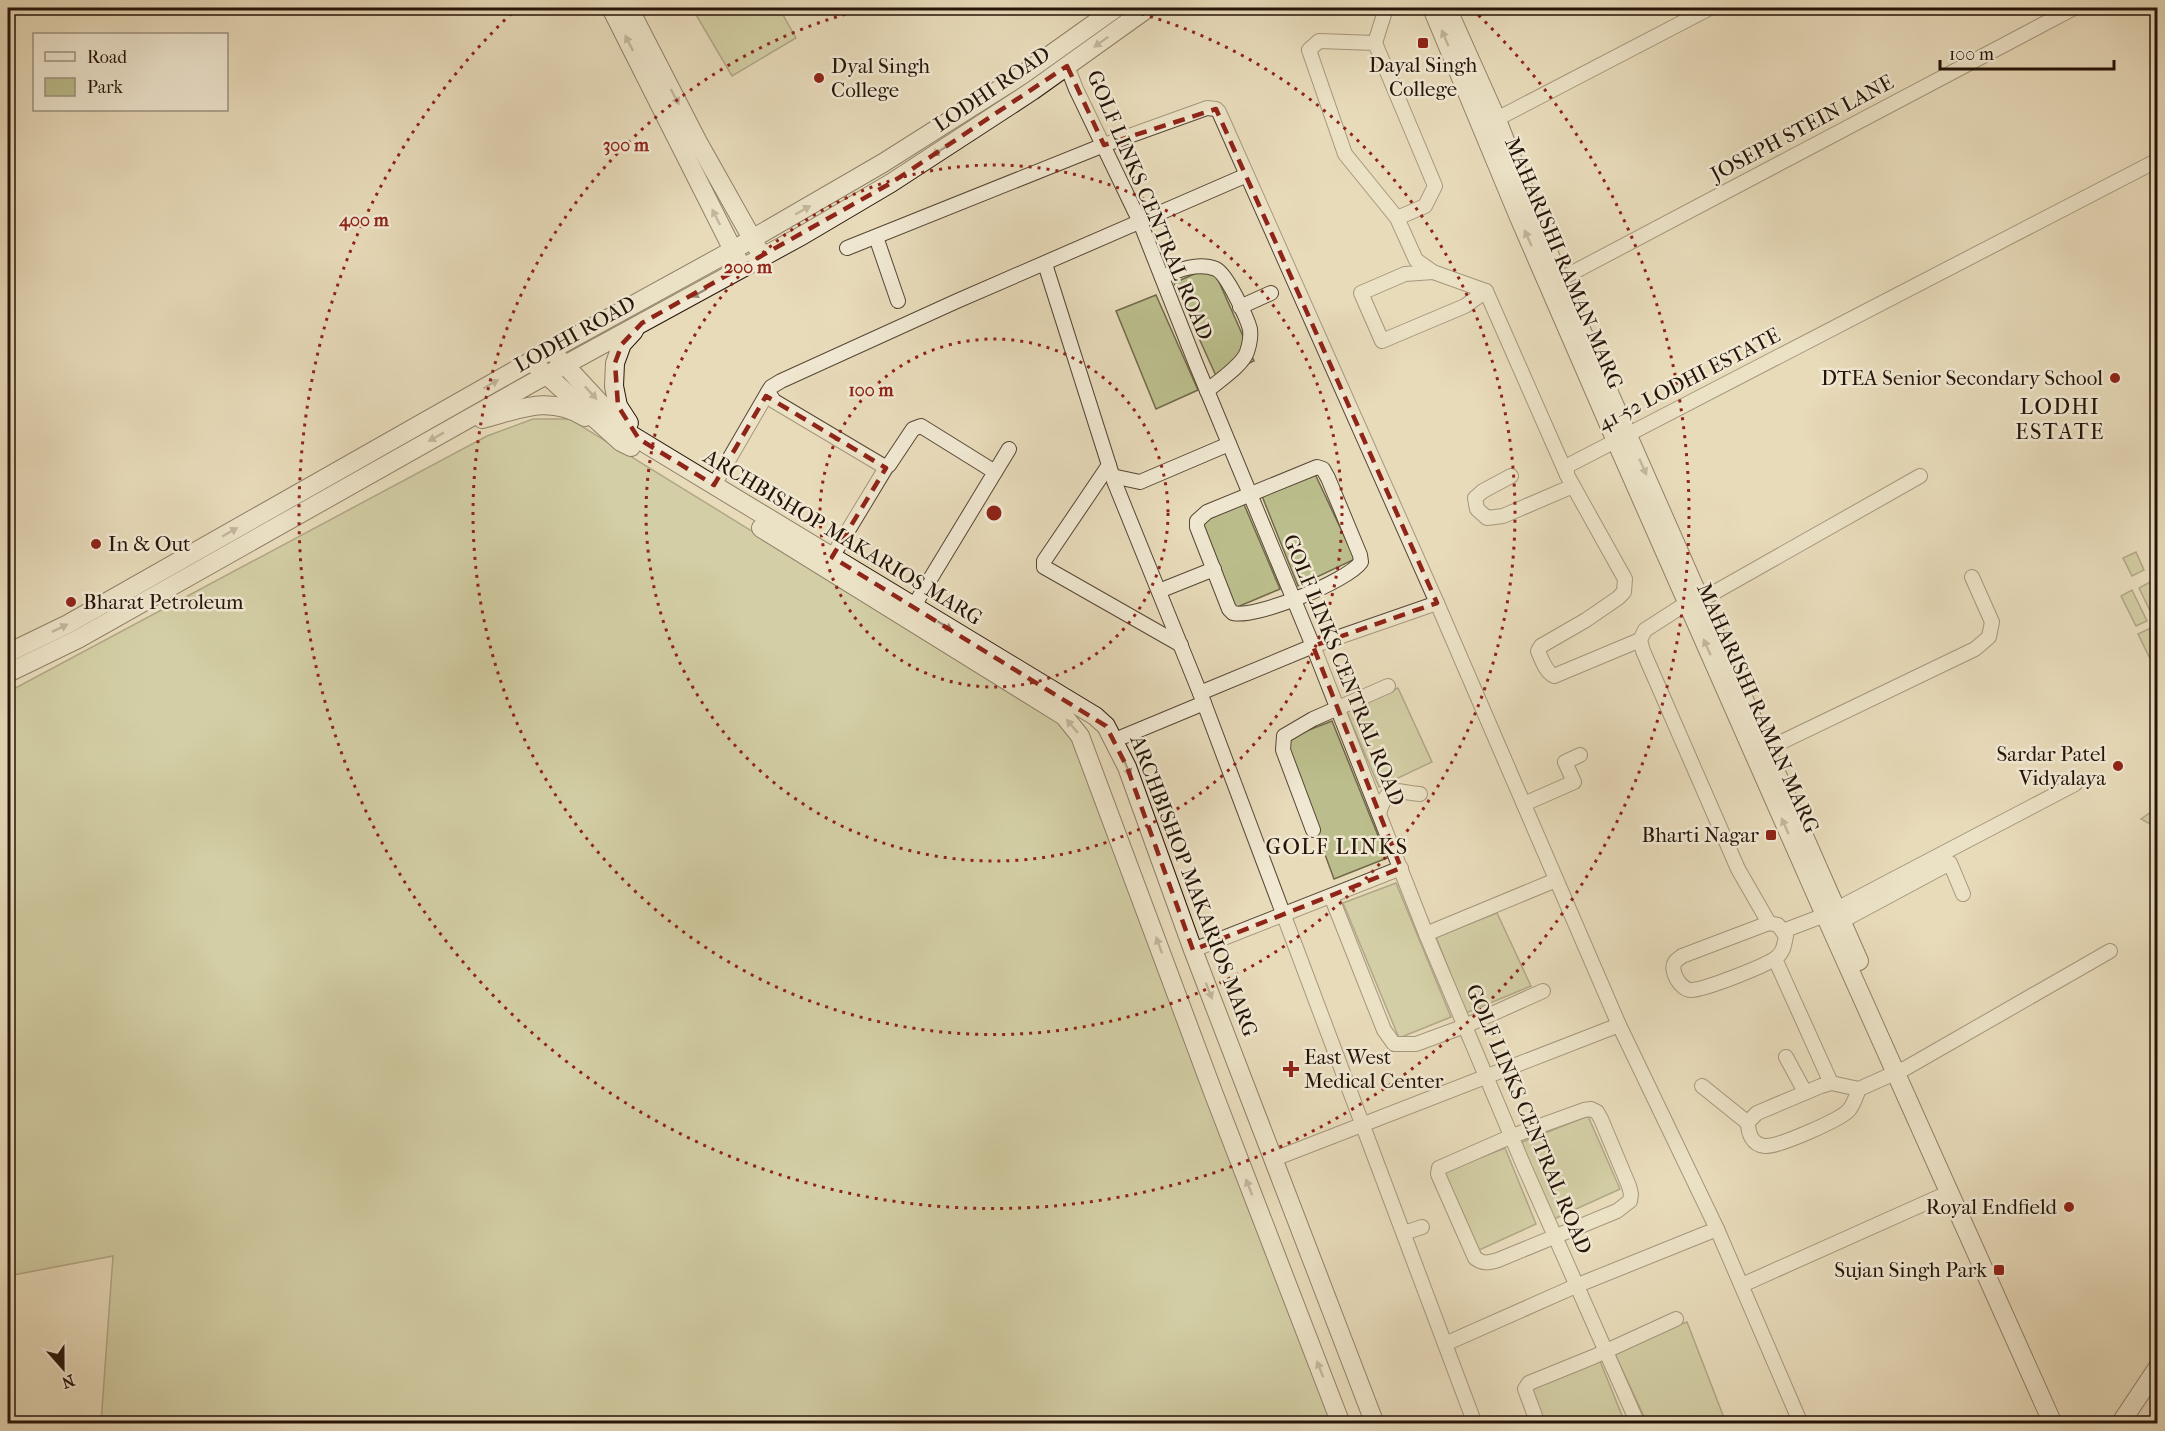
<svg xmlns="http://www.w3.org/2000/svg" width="2165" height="1431" viewBox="0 0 2165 1431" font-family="'IM FELL French Canon',serif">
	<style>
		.green { fill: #bbbe8c; stroke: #70694a; stroke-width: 1.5 }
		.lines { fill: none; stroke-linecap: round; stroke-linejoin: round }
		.street-casing { stroke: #564635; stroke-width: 16 }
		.secondary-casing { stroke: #261409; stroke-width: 20 }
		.street { stroke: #f0e8d2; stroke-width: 14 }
		.secondary { stroke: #f0e8d2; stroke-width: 18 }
		.oneway { fill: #958978 }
		.marked { fill: none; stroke: #8f2418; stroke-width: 4.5; stroke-dasharray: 12 8; stroke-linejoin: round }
		.ring { fill: none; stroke: #8f2418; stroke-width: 3; stroke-dasharray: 3 6 }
		.poi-dot { fill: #8f2418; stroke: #f0e8d2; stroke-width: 2 }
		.labels { text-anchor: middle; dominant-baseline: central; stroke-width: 5; stroke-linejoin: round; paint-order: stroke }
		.poi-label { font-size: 21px; fill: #261409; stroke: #f0e8d2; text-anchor: end }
		.street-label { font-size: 21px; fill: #261409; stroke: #f0e8d2 }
		.neighbourhood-label { font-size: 22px; letter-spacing: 1.5px; fill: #261409; stroke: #f0e8d2 }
		.centre { fill: #8f2418; stroke: #f0e8d2; stroke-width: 3 }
		.ring-label { font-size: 18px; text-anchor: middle; font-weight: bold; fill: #8f2418; stroke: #f0e8d2; stroke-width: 5; stroke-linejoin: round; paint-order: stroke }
	</style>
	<rect width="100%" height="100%" fill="#e8dbba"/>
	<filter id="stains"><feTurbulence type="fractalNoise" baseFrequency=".00333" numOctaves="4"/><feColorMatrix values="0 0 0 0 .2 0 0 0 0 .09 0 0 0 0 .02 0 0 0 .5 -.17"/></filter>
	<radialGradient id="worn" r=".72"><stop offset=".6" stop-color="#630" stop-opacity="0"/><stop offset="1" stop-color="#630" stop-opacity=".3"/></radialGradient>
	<g class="green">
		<polygon points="692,8 779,8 796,38 732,76"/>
		<polygon points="1212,266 1254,361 1217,378 1174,283"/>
		<polygon points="1156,295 1198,390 1156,409 1116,311"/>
		<polygon points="533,419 570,419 1055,718 1080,746 1333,1423 101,1423 113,1256 8,1276 8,692 487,436"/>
		<polygon points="1315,474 1355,559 1298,586 1262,496"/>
		<polygon points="1243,502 1280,589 1235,608 1200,523"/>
		<polygon points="2136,552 2144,570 2132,576 2123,558"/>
		<polygon points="2150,582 2157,598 2157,617 2154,619 2139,588"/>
		<polygon points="2132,590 2147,621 2136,626 2121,596"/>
		<polygon points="2157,625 2157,673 2138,634"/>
		<polygon points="1398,688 1432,762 1379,787 1346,710"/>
		<polygon points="1332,721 1387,858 1334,879 1283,740"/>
		<polygon points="2157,808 2157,828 2141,819"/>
		<polygon points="1396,883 1451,1017 1399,1038 1343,903"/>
		<polygon points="1497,913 1531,986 1466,1013 1436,937"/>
		<polygon points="1588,1116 1620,1189 1554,1219 1520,1143"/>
		<polygon points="1505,1148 1536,1224 1477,1251 1442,1173"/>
		<polygon points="1687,1322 1726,1423 1647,1423 1613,1350"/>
		<polygon points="1598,1356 1625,1423 1539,1423 1526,1386"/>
	</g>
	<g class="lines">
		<defs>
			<g id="street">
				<polyline points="1375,43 1386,8"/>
				<polyline points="1067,66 1076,89 1140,222 1196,364 1313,646 1426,934 1523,1164 1638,1424"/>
				<polyline points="1489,123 1710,8"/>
				<polyline points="1397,218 1425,206 1435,186 1375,43 1319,41 1309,50 1345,154 1397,218 1416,260 1433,272 1486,291 1567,475"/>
				<polyline points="876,237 898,301"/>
				<polyline points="847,248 1104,145 1207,108 1216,109 1219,112 1437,603 1619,1025 1717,1229 1801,1424"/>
				<polyline points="1045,264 1114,481 1204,703 1475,1424"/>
				<polyline points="1433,272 1405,274 1361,293 1382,341 1465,306 1486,291"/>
				<path d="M1162,277C1178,270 1198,262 1216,269C1227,274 1247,318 1250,329C1251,336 1249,346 1247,352C1242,366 1218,381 1207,391"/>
				<polyline points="1551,284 2074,8"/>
				<polyline points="1240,307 1271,293"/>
				<polyline points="1109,465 1044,561 1044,567 1181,645"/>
				<path d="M1317,467L1323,469L1328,478L1360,555L1361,562C1348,581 1255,619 1233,613L1229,609L1197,527V521L1207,512Z"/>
				<polyline points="995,472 921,426 913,429 889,465 885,467 774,401 768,392 771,387 781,381 957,301 1247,175"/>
				<polyline points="1112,476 1140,482 1229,444"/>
				<polyline points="1511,476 1483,491 1475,498 1477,509 1487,518 1503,516 1573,486"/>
				<polyline points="714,485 768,392"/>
				<polyline points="832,557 887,466"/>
				<polyline points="1159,591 1214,569"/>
				<polyline points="1701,600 1920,476"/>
				<polyline points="1687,603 1645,630 1640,640 1643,651 1738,869 1769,923"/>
				<polyline points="909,614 1009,449"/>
				<path d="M1640,640L1554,676C1545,671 1542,660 1538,651L1541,646L1586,620L1618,598L1624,592L1625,579L1567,475V469L1569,465L2158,160"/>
				<polyline points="1200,693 1313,646 1437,603"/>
				<polyline points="1115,740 1204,703"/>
				<polyline points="1767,749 1975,649 1989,637 1992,622 1972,577"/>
				<polyline points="1524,804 1574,782 1565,762 1580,755"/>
				<path d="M1379,813C1389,782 1394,792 1420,794"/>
				<polyline points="1313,830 1283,750 1284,736 1313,719 1388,686"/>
				<polyline points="1331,896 1384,1030 1394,1044 1416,1044 1465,1026 1543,991"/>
				<polyline points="1842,921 1950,863 1963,894"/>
				<path d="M1769,923L1778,925L1786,936C1784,945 1784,951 1777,957C1768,965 1704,990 1691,990C1681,990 1669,971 1675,962C1677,959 1680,958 1682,956Z"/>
				<polyline points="1783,931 1825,915 2075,784"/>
				<polyline points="1426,934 1556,880"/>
				<polyline points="1193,950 1401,868"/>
				<polyline points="1775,959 1831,1083"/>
				<polyline points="1786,1057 1805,1092"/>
				<polyline points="1702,1086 1748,1123"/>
				<path d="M1859,1089C1856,1096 1854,1104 1849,1110C1840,1120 1778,1147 1765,1146C1752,1145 1748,1133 1748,1122L1757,1113L1821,1086L1831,1083L1859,1089L1906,1068L2110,951"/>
				<path d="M1591,1109L1597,1112L1601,1119L1629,1186L1631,1194L1630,1201L1617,1211L1498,1260C1488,1263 1483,1264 1475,1258L1441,1181L1438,1174L1439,1168L1512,1136L1584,1110Z"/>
				<polyline points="1274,1159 1619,1025"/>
				<polyline points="1404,1233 1422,1227"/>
				<polyline points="1742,1285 1950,1192"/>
				<polyline points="1445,1344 1578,1285 1717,1229"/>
				<polyline points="1538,1424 1525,1389 1529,1383 1593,1357 1676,1319"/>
			</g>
			<g id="secondary">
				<polyline points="611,8 738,260"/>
				<polyline points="629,8 699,144 758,249"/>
				<polyline points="1432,8 1518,215 1616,441 1825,915 2053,1424"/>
				<polyline points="1447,8 1497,120 1559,279 1859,961"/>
				<polyline points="551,350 628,433 1095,716 1106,726 1127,767 1193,950 1375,1424"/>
				<polyline points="531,361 621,442 631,447"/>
				<path d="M482,419C521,409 548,395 585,417"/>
				<polyline points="629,423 618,406 614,386 615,363 622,344 634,331"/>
				<polyline points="761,528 1064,716 1080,736 1213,1092 1341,1424"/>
				<polyline points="8,653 68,624 551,350 733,250 883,163 1022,75 1116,8"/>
				<polyline points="8,673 78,639 530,384 803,235 891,183 1032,91 1148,8"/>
				<polyline points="2120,1424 2158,1367"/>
			</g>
		</defs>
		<use href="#street" class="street-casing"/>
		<use href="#secondary" class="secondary-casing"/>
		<use href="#street" class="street"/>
		<use href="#secondary" class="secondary"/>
	</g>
	<defs><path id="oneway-solid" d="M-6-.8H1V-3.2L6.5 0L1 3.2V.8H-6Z" transform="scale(1.5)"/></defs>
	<g class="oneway">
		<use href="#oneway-solid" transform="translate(1445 38) rotate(-113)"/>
		<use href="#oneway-solid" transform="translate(1101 42) rotate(144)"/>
		<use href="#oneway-solid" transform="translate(629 43) rotate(-117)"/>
		<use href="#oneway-solid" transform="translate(675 97) rotate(62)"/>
		<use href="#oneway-solid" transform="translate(939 151) rotate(147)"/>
		<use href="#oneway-solid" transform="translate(803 210) rotate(-30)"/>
		<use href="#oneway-solid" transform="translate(716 217) rotate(-117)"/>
		<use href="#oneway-solid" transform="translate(1528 238) rotate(-114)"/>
		<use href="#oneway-solid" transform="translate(699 293) rotate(152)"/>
		<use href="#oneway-solid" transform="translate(491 384) rotate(-30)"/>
		<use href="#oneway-solid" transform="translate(591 393) rotate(47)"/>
		<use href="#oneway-solid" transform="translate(436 437) rotate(151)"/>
		<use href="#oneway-solid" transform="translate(1643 467) rotate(66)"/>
		<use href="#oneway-solid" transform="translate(230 532) rotate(-30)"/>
		<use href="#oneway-solid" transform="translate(945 626) rotate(31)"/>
		<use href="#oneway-solid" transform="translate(60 628) rotate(-26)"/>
		<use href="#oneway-solid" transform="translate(1707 647) rotate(-114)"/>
		<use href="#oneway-solid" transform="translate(1072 726) rotate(-130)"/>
		<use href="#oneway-solid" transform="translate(1127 768) rotate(68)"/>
		<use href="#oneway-solid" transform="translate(1785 826) rotate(-114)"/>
		<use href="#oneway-solid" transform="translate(1159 945) rotate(-110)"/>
		<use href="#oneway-solid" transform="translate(1209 991) rotate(69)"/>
		<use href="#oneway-solid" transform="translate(1249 1187) rotate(-111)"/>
		<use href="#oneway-solid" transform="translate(1320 1369) rotate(-111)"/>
	</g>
	<path d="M0 0H2165V1431H0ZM1067,66L1104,145L1216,109L1437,603L1313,646L1401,868L1193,950L1127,767L1106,726L832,557L886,468L766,396L714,485L639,439L618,406L615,363L622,344L642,323L891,183Z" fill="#e8dbba" fill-opacity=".55" fill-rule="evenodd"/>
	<path class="marked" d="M1067,66L1104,145L1216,109L1437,603L1313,646L1401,868L1193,950L1127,767L1106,726L832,557L886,468L766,396L714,485L639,439L618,406L615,363L622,344L642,323L891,183Z"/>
	<g class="ring">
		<circle cx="994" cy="513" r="174"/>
		<circle cx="994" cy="513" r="348"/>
		<path d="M1124 9A521 521 0 1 1 864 9"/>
		<path d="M1472 9A695 695 0 1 1 516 9"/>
	</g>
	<g class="poi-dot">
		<rect x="1417" y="37" width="12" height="12" rx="3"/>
		<circle cx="819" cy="78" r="6"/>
		<circle cx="2115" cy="378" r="6"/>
		<circle cx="96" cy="544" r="6"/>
		<circle cx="71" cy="602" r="6"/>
		<circle cx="2118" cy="766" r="6"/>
		<rect x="1765" y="829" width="12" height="12" rx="3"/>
		<path d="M1288 1060h6v6h6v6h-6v6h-6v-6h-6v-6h6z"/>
		<circle cx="2069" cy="1207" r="6"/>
		<rect x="1993" y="1264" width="12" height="12" rx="3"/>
	</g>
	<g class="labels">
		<g class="poi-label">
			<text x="1423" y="65" text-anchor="middle">Dayal Singh<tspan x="1423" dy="24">College</tspan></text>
			<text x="831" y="66" text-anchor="start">Dyal Singh<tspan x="831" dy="24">College</tspan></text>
			<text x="2103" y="378">DTEA Senior Secondary School</text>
			<text x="108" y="544" text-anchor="start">In &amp; Out</text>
			<text x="83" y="602" text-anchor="start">Bharat Petroleum</text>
			<text x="2106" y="754">Sardar Patel<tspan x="2106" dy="24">Vidyalaya</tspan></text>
			<text x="1759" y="835">Bharti Nagar</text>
			<text x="1304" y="1057" text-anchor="start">East West<tspan x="1304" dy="24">Medical Center</tspan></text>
			<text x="2057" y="1207">Royal Endfield</text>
			<text x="1987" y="1270">Sujan Singh Park</text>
		</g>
		<g class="street-label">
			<text transform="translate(992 89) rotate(-34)">LODHI ROAD</text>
			<text transform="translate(1802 128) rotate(-28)">JOSEPH STEIN LANE</text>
			<text transform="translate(1150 205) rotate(67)">GOLF LINKS CENTRAL ROAD</text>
			<text transform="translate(1564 263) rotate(67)">MAHARISHI RAMAN MARG</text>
			<text transform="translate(575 334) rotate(-29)">LODHI ROAD</text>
			<text transform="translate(1689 379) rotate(-27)">41-52 LODHI ESTATE</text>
			<text transform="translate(843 537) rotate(31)">ARCHBISHOP MAKARIOS MARG</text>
			<text transform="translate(1344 670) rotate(68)">GOLF LINKS CENTRAL ROAD</text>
			<text transform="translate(1758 708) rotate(66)">MAHARISHI RAMAN MARG</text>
			<text transform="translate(1194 886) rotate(69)">ARCHBISHOP MAKARIOS MARG</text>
			<text transform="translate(1529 1119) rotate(67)">GOLF LINKS CENTRAL ROAD</text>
		</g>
		<g class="neighbourhood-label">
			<text x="2060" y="407">LODHI<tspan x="2060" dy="25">ESTATE</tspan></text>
			<text x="1337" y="847">GOLF LINKS</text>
		</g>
	</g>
	<circle cx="994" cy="513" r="9" class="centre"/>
	<g class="ring-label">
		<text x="626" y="151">300 m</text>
		<text x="364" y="226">400 m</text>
		<text x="748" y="273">200 m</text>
		<text x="871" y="396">100 m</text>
	</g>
	<rect width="2165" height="1431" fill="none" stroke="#e8dbba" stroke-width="30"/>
	<rect x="9" y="9" width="2147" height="1413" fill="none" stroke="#261409" stroke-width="3"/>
	<rect x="15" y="15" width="2135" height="1401" fill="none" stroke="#261409" stroke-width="1.5"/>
	<rect x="33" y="33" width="195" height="78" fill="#f0e8d2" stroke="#9f9382" stroke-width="1.5"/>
	<rect x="45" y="52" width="30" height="9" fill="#f0e8d2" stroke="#9f9382" stroke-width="1.5"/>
	<text x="87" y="63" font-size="18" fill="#261409">Road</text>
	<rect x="45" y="78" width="30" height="18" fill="#bbbe8c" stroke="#9f9382" stroke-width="1.5"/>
	<text x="87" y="93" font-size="18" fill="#261409">Park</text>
	<g transform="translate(63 1368) rotate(159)" stroke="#f0e8d2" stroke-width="4.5" paint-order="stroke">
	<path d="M0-4.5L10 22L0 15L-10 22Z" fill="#261409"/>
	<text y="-9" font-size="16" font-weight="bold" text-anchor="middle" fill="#261409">N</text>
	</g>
	<path d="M1940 60v9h174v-9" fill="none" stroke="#261409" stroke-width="3"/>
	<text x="1949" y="60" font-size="18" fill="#261409" stroke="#f0e8d2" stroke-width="4.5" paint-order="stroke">100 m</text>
	<rect width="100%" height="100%" filter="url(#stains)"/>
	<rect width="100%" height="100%" fill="url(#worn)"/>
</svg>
